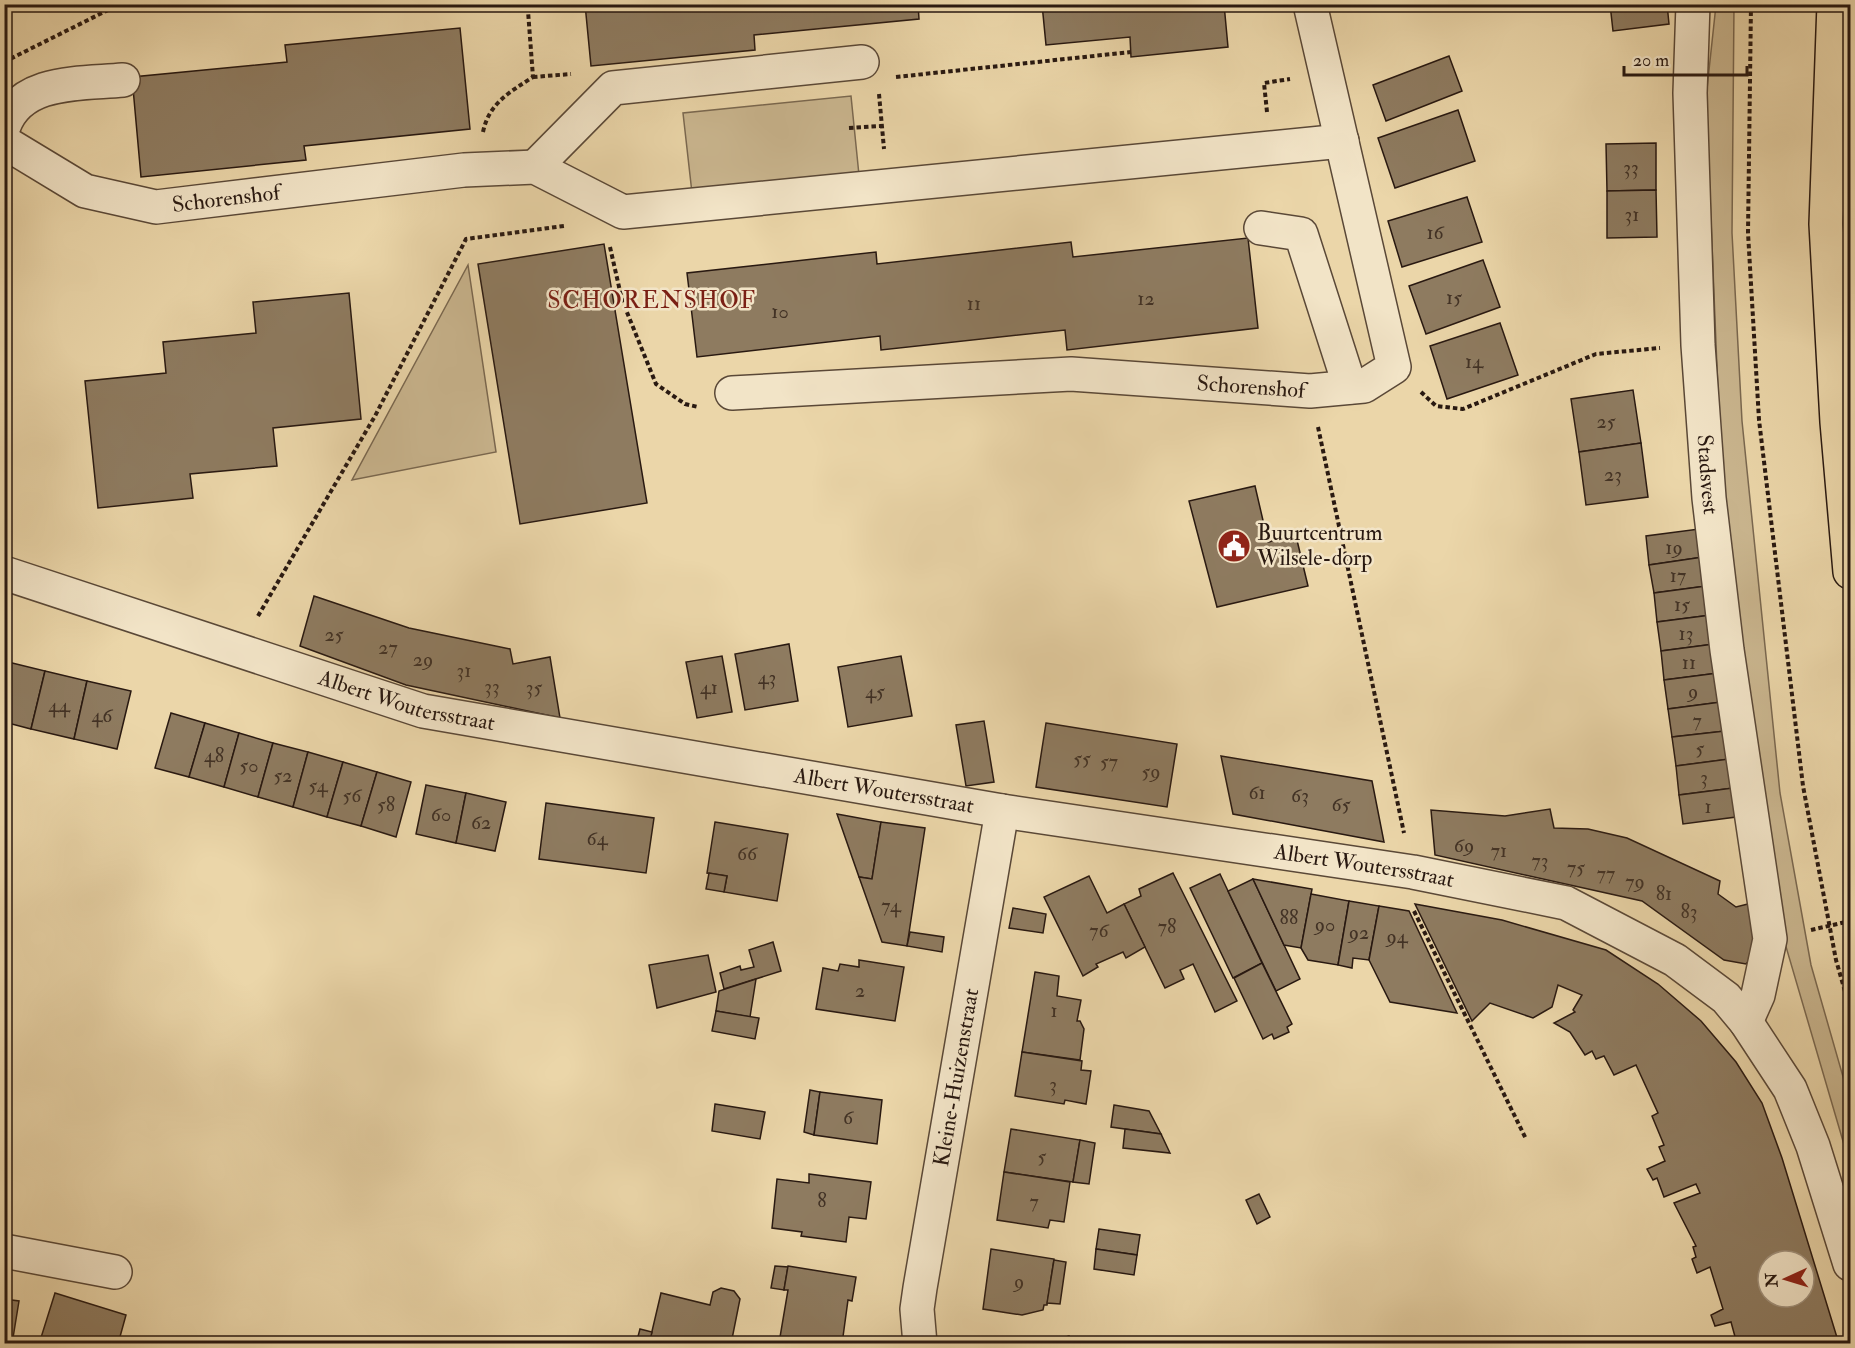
<svg xmlns="http://www.w3.org/2000/svg" width="1855" height="1348" viewBox="0 0 1855 1348" font-family="'IM FELL Double Pica',serif">
	<style>
		.green { fill: #cab68f; stroke: #7a6850; stroke-width: 1.5 }
		.building { fill: #8e7b60; stroke: #291911; stroke-width: 1.5; fill-rule: evenodd }
		.lines { fill: none; stroke-linecap: round; stroke-linejoin: round }
		.minor-casing { stroke: #5a4837; stroke-width: 36 }
		.major-casing { stroke: #291911; stroke-width: 36 }
		.path { stroke: #291911; stroke-width: 4; stroke-dasharray: 4.5 3; stroke-linecap: butt }
		.minor { stroke: #f2e4c7; stroke-width: 33 }
		.major { stroke: #ebd6a9; stroke-width: 33 }
		.path-bridge { stroke: #291911; stroke-width: 4; stroke-dasharray: 4.5 3; stroke-linecap: butt }
		.labels { text-anchor: middle; dominant-baseline: central; stroke-width: 5; stroke-linejoin: round; paint-order: stroke }
		.number-label { font-size: 20px; fill: #423225 }
		.street-label { font-size: 22px; fill: #291911; stroke: #f2e4c7 }
		.poi-label { font-size: 22px; fill: #291911; stroke: #f2e4c7; text-anchor: start }
		.neighbourhood-label { font-size: 24px; letter-spacing: 1.5px; fill: #7a1f14; stroke: #f2e4c7 }
	</style>
	<rect width="100%" height="100%" fill="#ebd6a9"/>
	<filter id="stains"><feTurbulence type="fractalNoise" baseFrequency=".00333" numOctaves="4"/><feColorMatrix values="0 0 0 0 .2 0 0 0 0 .09 0 0 0 0 .02 0 0 0 .5 -.17"/></filter>
	<radialGradient id="worn" r=".72"><stop offset=".6" stop-color="#630" stop-opacity="0"/><stop offset="1" stop-color="#630" stop-opacity=".3"/></radialGradient>
	<g class="green">
		<polygon points="1716,5 1734,5 1732,233 1742,421 1780,793 1811,965 1850,1101 1850,1165 1777,916 1725,564 1706,98"/>
		<polygon points="851,96 859,175 692,193 683,113"/>
		<polygon points="468,265 496,452 352,480"/>
	</g>
	<g class="building">
		<polygon points="585,4 918,4 919,19 754,35 755,50 591,66"/>
		<polygon points="1042,4 1224,4 1228,47 1131,57 1130,37 1046,45"/>
		<polygon points="1610,4 1667,4 1669,24 1613,31"/>
		<polygon points="460,28 470,129 304,146 306,160 141,177 132,77 287,62 285,45"/>
		<polygon points="1449,56 1462,91 1386,121 1373,85"/>
		<polygon points="1458,110 1475,161 1395,188 1378,138"/>
		<polygon points="1656,143 1656,190 1607,191 1606,144"/>
		<polygon points="1656,190 1657,237 1607,238 1607,191"/>
		<polygon points="1467,197 1482,242 1402,267 1388,221"/>
		<polygon points="1248,238 1258,328 1067,350 1065,330 881,350 880,336 697,357 687,273 876,252 877,264 1071,242 1073,257"/>
		<polygon points="604,244 647,503 520,524 478,264"/>
		<polygon points="1483,260 1500,307 1426,334 1409,286"/>
		<polygon points="349,293 361,419 273,428 277,466 190,474 193,498 98,508 85,381 166,373 163,342 256,333 253,302"/>
		<polygon points="1500,323 1518,375 1447,399 1430,346"/>
		<polygon points="1633,390 1641,443 1579,452 1571,399"/>
		<polygon points="1641,443 1648,497 1586,505 1579,452"/>
		<polygon points="1255,486 1268,542 1296,536 1308,586 1217,607 1189,501"/>
		<polygon points="1699,529 1703,557 1649,565 1646,536"/>
		<polygon points="1703,557 1706,586 1654,593 1649,565"/>
		<polygon points="1706,586 1711,615 1657,622 1654,593"/>
		<polygon points="314,596 409,628 510,649 513,664 550,657 560,718 406,685 300,646"/>
		<polygon points="1711,615 1714,644 1661,651 1657,622"/>
		<polygon points="789,644 798,701 745,710 735,654"/>
		<polygon points="1714,644 1718,673 1664,680 1661,651"/>
		<polygon points="722,656 732,712 697,718 686,662"/>
		<polygon points="901,656 912,716 848,727 838,667"/>
		<polygon points="4,661 45,671 31,729 4,722"/>
		<polygon points="45,671 87,681 74,739 31,729"/>
		<polygon points="1718,673 1721,702 1668,709 1664,680"/>
		<polygon points="87,681 131,691 117,749 74,739"/>
		<polygon points="1721,702 1725,731 1672,737 1668,709"/>
		<polygon points="171,713 205,723 189,777 155,768"/>
		<polygon points="984,721 994,782 966,786 956,725"/>
		<polygon points="205,723 239,733 224,787 189,777"/>
		<polygon points="1046,723 1177,744 1167,807 1036,787"/>
		<polygon points="1725,731 1729,759 1676,766 1672,737"/>
		<polygon points="239,733 273,743 258,797 224,787"/>
		<polygon points="273,743 308,752 293,807 258,797"/>
		<polygon points="308,752 343,762 327,817 293,807"/>
		<polygon points="1221,756 1372,781 1384,842 1233,814"/>
		<polygon points="1729,759 1733,788 1679,795 1676,766"/>
		<polygon points="343,762 377,772 361,826 327,817"/>
		<polygon points="377,772 411,782 396,837 361,826"/>
		<polygon points="426,785 466,793 456,843 416,834"/>
		<polygon points="1733,788 1736,817 1683,824 1679,795"/>
		<polygon points="466,793 506,802 495,851 456,843"/>
		<polygon points="546,803 654,818 646,873 539,859"/>
		<polygon points="1550,809 1554,828 1588,829 1627,838 1720,881 1718,894 1736,907 1756,902 1763,945 1746,964 1724,960 1642,901 1435,855 1431,810 1505,816"/>
		<polygon points="837,814 881,822 872,879 859,877"/>
		<polygon points="715,822 788,834 777,901 724,892 727,876 707,873"/>
		<polygon points="881,822 925,828 907,946 882,942 859,877 872,879"/>
		<polygon points="709,873 727,876 724,892 706,889"/>
		<polygon points="1173,873 1237,1001 1215,1012 1193,964 1180,970 1184,979 1165,988 1124,904 1141,896 1139,889"/>
		<polygon points="1220,874 1262,963 1233,978 1190,888"/>
		<polygon points="1089,876 1107,913 1124,904 1145,947 1126,958 1123,952 1096,964 1098,967 1083,976 1044,897"/>
		<polygon points="1253,879 1300,979 1276,991 1228,891"/>
		<polygon points="1253,879 1312,889 1301,948 1284,945"/>
		<polygon points="1311,894 1349,901 1338,965 1308,960 1301,948"/>
		<polygon points="1349,901 1379,906 1369,960 1353,958 1352,968 1338,965"/>
		<path d="M1415,904L1502,920L1606,950L1658,984L1701,1021L1736,1062L1762,1103L1782,1158L1839,1344H1737L1731,1322L1715,1326L1711,1315L1723,1309L1710,1267L1697,1273L1692,1259L1696,1257L1693,1247L1696,1246L1674,1203L1700,1193L1696,1184L1664,1197L1657,1178L1653,1180L1647,1169L1665,1161L1659,1147L1664,1145L1652,1116L1658,1113L1636,1065L1614,1075L1604,1056L1596,1059L1592,1051L1585,1055L1570,1032L1554,1023L1575,1012L1573,1010L1582,995L1558,985L1552,1007L1533,1018L1490,1003L1472,1021ZM1768,1261H1804V1297H1768Z"/>
		<polygon points="1379,906 1409,911 1457,1013 1390,1002 1369,960"/>
		<polygon points="1013,908 1046,914 1043,933 1009,928"/>
		<polygon points="910,932 944,937 942,952 907,946"/>
		<polygon points="773,942 781,971 724,989 720,973 740,966 741,970 754,967 749,950"/>
		<polygon points="708,955 716,992 657,1008 649,965"/>
		<polygon points="859,960 904,967 895,1021 816,1009 823,968 838,971 840,964 859,967"/>
		<polygon points="1262,963 1292,1024 1287,1027 1289,1032 1274,1039 1272,1034 1263,1039 1234,978"/>
		<polygon points="1035,972 1059,976 1057,996 1081,1000 1077,1021 1080,1021 1084,1029 1080,1060 1022,1052"/>
		<polygon points="756,979 750,1017 716,1011 719,991"/>
		<polygon points="716,1011 759,1018 755,1039 712,1031"/>
		<polygon points="1022,1052 1082,1061 1081,1070 1091,1071 1086,1104 1065,1100 1064,1104 1015,1096"/>
		<polygon points="810,1090 820,1092 814,1135 804,1132"/>
		<polygon points="820,1092 882,1100 877,1144 814,1135"/>
		<polygon points="715,1104 765,1112 760,1139 712,1131"/>
		<polygon points="1114,1105 1149,1111 1161,1134 1111,1127"/>
		<polygon points="1011,1129 1080,1140 1073,1182 1004,1172"/>
		<polygon points="1125,1129 1161,1134 1170,1153 1123,1148"/>
		<polygon points="1080,1140 1095,1143 1089,1184 1073,1182"/>
		<polygon points="1004,1172 1070,1182 1064,1222 1050,1220 1048,1228 997,1220"/>
		<polygon points="809,1174 871,1182 866,1219 849,1217 846,1242 801,1236 802,1232 772,1228 777,1179 809,1183"/>
		<polygon points="1259,1194 1270,1217 1257,1224 1246,1200"/>
		<polygon points="1099,1229 1140,1235 1137,1255 1096,1249"/>
		<polygon points="991,1249 1054,1259 1047,1305 1044,1305 1043,1310 1022,1315 983,1309"/>
		<polygon points="1096,1249 1137,1255 1134,1275 1094,1269"/>
		<polygon points="1054,1260 1066,1262 1060,1304 1047,1303"/>
		<polygon points="775,1266 788,1267 784,1290 771,1288"/>
		<polygon points="788,1266 856,1277 852,1301 848,1300 842,1344 779,1343 788,1290 784,1290"/>
		<polygon points="721,1288 734,1291 740,1299 731,1344 649,1344 661,1293 710,1305 713,1292"/>
		<polygon points="55,1293 126,1315 118,1344 39,1344"/>
		<polygon points="4,1299 19,1301 12,1344 4,1344"/>
		<polygon points="640,1329 652,1332 649,1344 636,1344"/>
		<polygon points="1069,1336 1072,1344 1046,1344 1050,1342"/>
	</g>
	<g class="lines">
		<defs>
			<g id="minor">
				<path id="s1" d="M1693,4L1690,93L1698,345L1709,498L1727,650L1770,939L1758,995L1746,1022"/>
				<path d="M4,126C21,79 81,84 123,80"/>
				<path id="s2" d="M4,142L85,191L156,207L464,170L535,167L623,212L1342,141"/>
				<polyline points="535,167 613,88 862,62"/>
				<polyline points="1261,228 1301,234 1350,387"/>
				<path id="s3" d="M732,393L1071,374L1310,391L1364,386L1394,367L1310,4"/>
				<path id="s4" d="M4,573L423,711L1002,811L1413,872L1566,903L1675,960L1726,998L1746,1022L1790,1089L1813,1146L1850,1264"/>
				<polyline points="4,1251 115,1272"/>
				<path id="s5" d="M920,1344L917,1309L920,1288L1002,811"/>
			</g>
			<polyline id="major" points="1834,4 1826,224 1837,422 1850,572"/>
		</defs>
		<use href="#minor" class="minor-casing"/>
		<use href="#major" class="major-casing"/>
		<g class="path">
			<polyline points="1751,4 1748,233 1759,420 1803,786 1836,960 1850,1009"/>
			<polyline points="4,62 120,4"/>
			<polyline points="533,77 571,74"/>
			<polyline points="896,77 1131,52"/>
			<polyline points="879,94 884,149"/>
			<polyline points="1267,112 1264,83 1290,79"/>
			<polyline points="849,128 881,126"/>
			<path d="M483,132C489,103 510,92 533,77L528,11L532,4"/>
			<polyline points="610,247 622,300 656,384 685,404 698,407"/>
			<polyline points="1421,392 1436,406 1463,409 1596,354 1660,348"/>
			<polyline points="1318,427 1404,833"/>
			<polyline points="258,616 375,416 466,239 564,226"/>
			<polyline points="1414,911 1526,1139"/>
		</g>
		<use href="#minor" class="minor"/>
		<use href="#major" class="major"/>
		<polyline class="path-bridge" points="1811,930 1850,921"/>
	</g>
	<defs>
		<symbol id="civic-disc" viewBox="-11 -11 22 22"><circle r="9.5" fill="#8f2418" stroke="#f2e4c7"/><path d="M-.6-6.5H3V-4.5H.6V-3L4-1V1h2V6H-6V1h2V-1L-.6-3ZM-1.2 2.5V6h2.4V2.5Z" fill="#fff"/></symbol>
	</defs>
	<g fill-rule="evenodd">
		<use href="#civic-disc" x="1215" y="527" width="38" height="38"/>
	</g>
	<g class="labels">
		<g class="number-label">
			<text x="1631" y="167">33</text>
			<text x="1632" y="214">31</text>
			<text x="1435" y="232">16</text>
			<text x="1454" y="297">15</text>
			<text x="1146" y="298">12</text>
			<text x="974" y="303">11</text>
			<text x="780" y="311">10</text>
			<text x="1474" y="361">14</text>
			<text x="1606" y="421">25</text>
			<text x="1613" y="474">23</text>
			<text x="1674" y="547">19</text>
			<text x="1678" y="575">17</text>
			<text x="1682" y="604">15</text>
			<text x="1686" y="633">13</text>
			<text x="334" y="634">25</text>
			<text x="388" y="647">27</text>
			<text x="423" y="659">29</text>
			<text x="1689" y="662">11</text>
			<text x="464" y="670">31</text>
			<text x="767" y="677">43</text>
			<text x="492" y="686">33</text>
			<text x="534" y="687">35</text>
			<text x="709" y="687">41</text>
			<text x="875" y="691">45</text>
			<text x="1693" y="691">9</text>
			<text x="59" y="705">44</text>
			<text x="102" y="715">46</text>
			<text x="1697" y="720">7</text>
			<text x="1700" y="748">5</text>
			<text x="214" y="755">48</text>
			<text x="1082" y="758">55</text>
			<text x="1109" y="761">57</text>
			<text x="249" y="765">50</text>
			<text x="1151" y="771">59</text>
			<text x="283" y="775">52</text>
			<text x="1704" y="777">3</text>
			<text x="318" y="785">54</text>
			<text x="1257" y="792">61</text>
			<text x="352" y="795">56</text>
			<text x="1300" y="795">63</text>
			<text x="386" y="804">58</text>
			<text x="1341" y="804">65</text>
			<text x="1708" y="806">1</text>
			<text x="441" y="814">60</text>
			<text x="481" y="822">62</text>
			<text x="597" y="838">64</text>
			<text x="1464" y="845">69</text>
			<text x="1499" y="850">71</text>
			<text x="747" y="853">66</text>
			<text x="1540" y="860">73</text>
			<text x="1576" y="867">75</text>
			<text x="1606" y="873">77</text>
			<text x="1635" y="881">79</text>
			<text x="1664" y="893">81</text>
			<text x="891" y="905">74</text>
			<text x="1689" y="911">83</text>
			<text x="1289" y="917">88</text>
			<text x="1325" y="924">90</text>
			<text x="1167" y="926">78</text>
			<text x="1099" y="930">76</text>
			<text x="1359" y="932">92</text>
			<text x="1397" y="936">94</text>
			<text x="860" y="990">2</text>
			<text x="1054" y="1010">1</text>
			<text x="1053" y="1084">3</text>
			<text x="848" y="1117">6</text>
			<text x="1042" y="1156">5</text>
			<text x="822" y="1200">8</text>
			<text x="1034" y="1201">7</text>
			<text x="1019" y="1281">9</text>
		</g>
		<g class="street-label">
			<text stroke="none"><textPath href="#s2" startOffset="238">Schorenshof</textPath></text>
			<text stroke="none"><textPath href="#s3" startOffset="520">Schorenshof</textPath></text>
			<text stroke="none"><textPath href="#s1" startOffset="471">Stadsvest</textPath></text>
			<text stroke="none"><textPath href="#s4" startOffset="423">Albert Woutersstraat</textPath></text>
			<text stroke="none"><textPath href="#s4" startOffset="909">Albert Woutersstraat</textPath></text>
			<text stroke="none"><textPath href="#s4" startOffset="1395">Albert Woutersstraat</textPath></text>
			<text stroke="none"><textPath href="#s5" startOffset="270">Kleine-Huizenstraat</textPath></text>
		</g>
		<g class="poi-label">
			<text x="1257" y="533">Buurtcentrum<tspan x="1257" dy="25">Wilsele-dorp</tspan></text>
		</g>
		<g class="neighbourhood-label">
			<text x="652" y="300">SCHORENSHOF</text>
		</g>
	</g>
	<rect width="1855" height="1348" fill="none" stroke="#ebd6a9" stroke-width="24"/>
	<rect x="6" y="6" width="1843" height="1336" fill="none" stroke="#291911" stroke-width="3"/>
	<rect x="12" y="12" width="1831" height="1324" fill="none" stroke="#291911" stroke-width="1.5"/>
	<g transform="translate(1786 1279) rotate(266)"><circle r="28" fill="#f2e4c7" stroke="#a2937e" stroke-width="1.5"/>
	<path d="M0-4.5L10 22L0 15L-10 22Z" fill="#8f2418"/>
	<text y="-9" font-size="16" font-weight="bold" text-anchor="middle" fill="#291911">N</text>
	</g>
	<path d="M1624 66v9h123v-9" fill="none" stroke="#291911" stroke-width="3"/>
	<text x="1633" y="66" font-size="18" fill="#291911" stroke="#f2e4c7" stroke-width="4.5" paint-order="stroke">20 m</text>
	<rect width="100%" height="100%" filter="url(#stains)"/>
	<rect width="100%" height="100%" fill="url(#worn)"/>
</svg>
